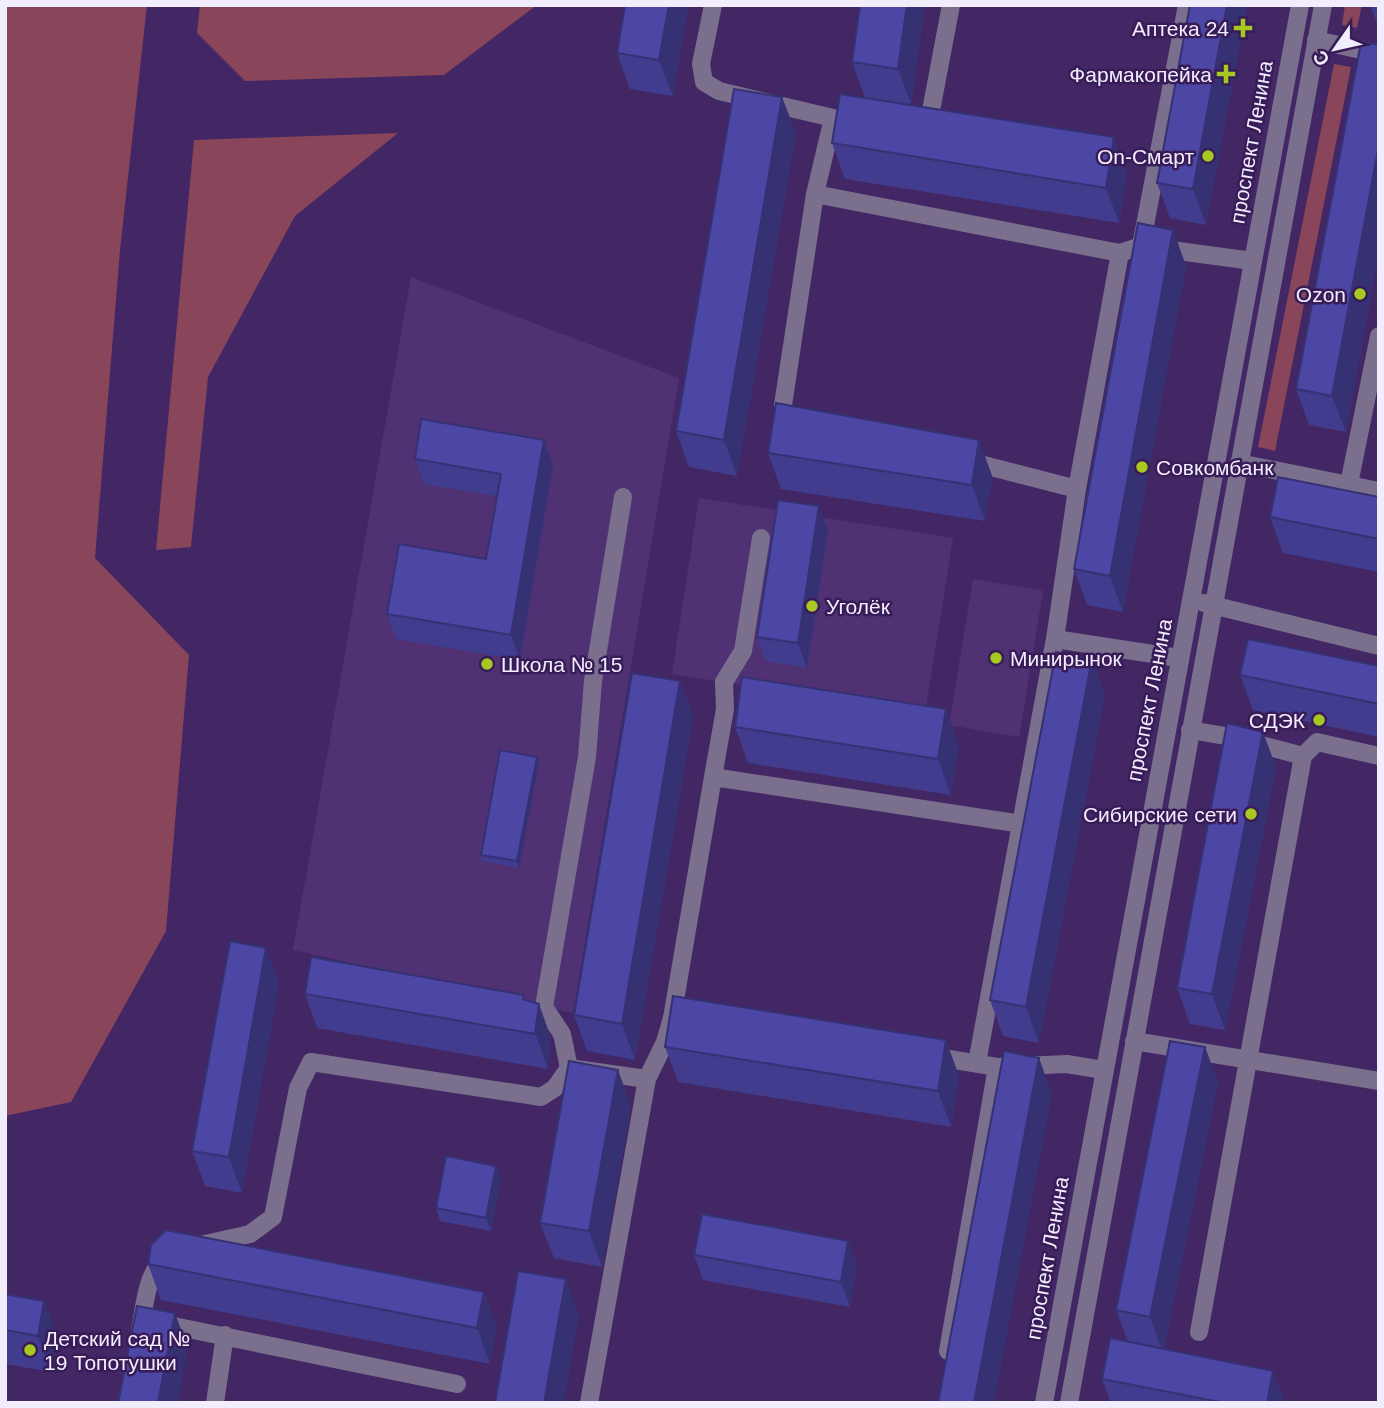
<svg xmlns="http://www.w3.org/2000/svg" width="1384" height="1408" viewBox="0 0 1384 1408" font-family="Arial,sans-serif">
	<style>
		.built { fill: #503274 }
		.green { fill: #89455a }
		.lines { fill: none; stroke-linecap: round; stroke-linejoin: round }
		.minor { stroke: #7a6f8d; stroke-width: 18 }
		.wall { fill: #413c8d }
		.shaded-wall { fill: #353173 }
		.building { fill: #4c46a4; stroke: #353173; stroke-width: 2 }
		.poi-dot { fill: #a6c821; stroke: #381c58; stroke-width: 2.5 }
		.labels { text-anchor: middle; dominant-baseline: central; stroke-width: 5; stroke-linejoin: round; paint-order: stroke }
		.poi-label { font-size: 21px; fill: #f2edfc; stroke: #381c58; text-anchor: end }
		.street-label { font-size: 21px; fill: #f2edfc; stroke: #381c58 }
	</style>
	<rect width="100%" height="100%" fill="#422764"/>
	<g class="built">
		<polygon points="411,277 679,378 573,1013 293,950"/>
		<polygon points="699,498 953,538 925,714 672,674"/>
		<polygon points="973,579 1043,591 1019,737 949,725"/>
	</g>
	<g class="green">
		<polygon points="5,5 147,5 120,250 95,558 189,655 166,931 71,1102 5,1116"/>
		<polygon points="200,5 537,5 444,75 245,81 197,33"/>
		<polygon points="1345,5 1362,5 1357,28 1342,25"/>
		<polygon points="1334,64 1351,67 1275,451 1258,447"/>
		<polygon points="398,133 295,216 208,377 191,547 156,550 194,140"/>
	</g>
	<g class="lines">
		<g class="minor">
			<polyline points="713,5 701,64 704,82 719,91 833,118 815,194"/>
			<polyline points="1187,5 1141,246 1253,261"/>
			<polyline points="1316,40 1379,54"/>
			<polyline points="913,119 930,116 951,5"/>
			<polyline points="1120,253 1077,489 1055,639 1179,658"/>
			<polyline points="790,424 783,405 815,194 1120,253 1141,246"/>
			<polyline points="964,460 1077,489"/>
			<polyline points="1239,463 1379,491"/>
			<polyline points="1349,484 1379,336"/>
			<polyline points="1204,603 1379,646"/>
			<polyline points="1190,730 1231,737 1303,756 1317,742 1379,756"/>
			<polyline points="713,777 725,709 724,682 743,651 761,538"/>
			<polyline points="672,1018 713,777 1022,824"/>
			<polyline points="1134,1041 1379,1081"/>
			<polyline points="931,1056 997,1067 1067,1064 1103,1070"/>
			<polyline points="977,1063 1055,639"/>
			<polyline points="569,1068 562,1034 544,1007 587,757 593,681 623,497"/>
			<polyline points="196,1246 250,1234 273,1217 298,1088 311,1062 541,1097 555,1088 569,1068 647,1079 665,1042 672,1018"/>
			<polyline points="159,1323 457,1384"/>
			<path d="M140,1331C144,1311 146,1271 165,1260"/>
			<polyline points="1199,1332 1303,756"/>
			<polyline points="948,1351 997,1067"/>
			<polyline points="215,1403 225,1335"/>
			<polyline points="589,1403 647,1079"/>
			<polyline points="1044,1403 1300,5"/>
			<polyline points="1069,1403 1323,5"/>
		</g>
	</g>
	<g class="wall">
		<polygon points="688,5 673,96 630,89 617,53"/>
		<polygon points="860,5 925,5 911,104 865,98 852,62"/>
		<polygon points="1190,5 1247,5 1206,225 1170,218 1157,183"/>
		<polygon points="1370,5 1379,5 1379,29"/>
		<polygon points="1379,45 1379,252 1346,432 1309,425 1296,389"/>
		<polygon points="796,133 737,476 689,467 676,431"/>
		<polygon points="832,143 1127,173 1119,223 845,179"/>
		<polygon points="1173,230 1186,266 1123,612 1087,605 1074,569"/>
		<polygon points="544,440 553,465 520,660 396,639 387,614 486,559 497,496 424,484 415,459"/>
		<polygon points="979,440 992,476 985,521 781,489 768,453"/>
		<polygon points="1379,497 1379,572 1283,553 1270,517"/>
		<polygon points="819,506 828,531 807,668 766,661 757,637"/>
		<polygon points="1092,659 1105,695 1039,1043 1003,1036 990,1000"/>
		<polygon points="1379,666 1379,737 1253,710 1240,675"/>
		<polygon points="680,681 693,717 635,1060 587,1051 574,1015"/>
		<polygon points="735,727 959,745 951,795 748,763"/>
		<polygon points="1263,732 1276,768 1225,1030 1190,1024 1177,988"/>
		<polygon points="539,763 519,868 483,861 481,855"/>
		<polygon points="266,948 279,983 242,1193 205,1186 192,1151"/>
		<polygon points="305,994 524,995 526,1000 551,1038 548,1069 317,1028"/>
		<polygon points="665,1047 959,1076 951,1127 678,1082"/>
		<polygon points="1205,1047 1218,1083 1164,1349 1285,1403 1111,1403 1102,1379 1128,1342 1116,1310"/>
		<polygon points="631,1106 602,1267 554,1258 540,1223"/>
		<polygon points="501,1179 491,1231 440,1221 436,1208"/>
		<polygon points="848,1241 857,1266 850,1307 703,1280 694,1255"/>
		<polygon points="148,1264 484,1292 497,1328 490,1364 161,1300"/>
		<polygon points="5,1294 44,1301 57,1336 51,1372 5,1364"/>
	</g>
	<g class="shaded-wall">
		<polygon points="669,5 688,5 673,96 659,60"/>
		<polygon points="907,5 925,5 911,104 898,69"/>
		<polygon points="1227,5 1247,5 1206,225 1193,189"/>
		<polygon points="782,97 796,133 737,476 724,440"/>
		<polygon points="1114,137 1127,173 1119,223 1106,188"/>
		<polygon points="1379,145 1379,252 1346,432 1332,396"/>
		<polygon points="1173,230 1186,266 1123,612 1110,576"/>
		<polygon points="544,440 553,465 520,660 511,635"/>
		<polygon points="979,440 992,476 985,521 972,485"/>
		<polygon points="819,506 828,531 807,668 798,643"/>
		<polygon points="1092,659 1105,695 1039,1043 1026,1007"/>
		<polygon points="680,681 693,717 635,1060 622,1024"/>
		<polygon points="946,709 959,745 951,795 938,759"/>
		<polygon points="1263,732 1276,768 1225,1030 1212,994"/>
		<polygon points="537,757 539,763 519,868 517,861"/>
		<polygon points="266,948 279,983 242,1193 229,1157"/>
		<polygon points="524,995 536,1028 539,1004 551,1038 548,1069 523,999"/>
		<polygon points="946,1040 959,1076 951,1127 938,1091"/>
		<polygon points="1205,1047 1218,1083 1163,1353 1150,1317"/>
		<polygon points="1039,1058 1052,1094 994,1403 974,1403"/>
		<polygon points="618,1070 631,1106 602,1267 589,1231"/>
		<polygon points="496,1166 501,1179 491,1231 486,1218"/>
		<polygon points="848,1241 857,1266 850,1307 841,1282"/>
		<polygon points="566,1279 579,1315 564,1403 544,1403"/>
		<polygon points="484,1292 497,1328 490,1364 477,1328"/>
		<polygon points="44,1301 57,1336 51,1372 38,1336"/>
		<polygon points="175,1313 188,1349 178,1403 158,1403"/>
		<polygon points="1273,1371 1285,1403 1267,1403"/>
	</g>
	<g class="building">
		<polygon points="625,5 669,5 659,60 617,53"/>
		<polygon points="860,5 907,5 898,69 852,62"/>
		<polygon points="1190,5 1227,5 1193,189 1157,183"/>
		<polygon points="1361,42 1379,45 1379,145 1332,396 1296,389"/>
		<polygon points="734,89 782,97 724,440 676,431"/>
		<polygon points="840,94 1114,137 1106,188 832,143"/>
		<polygon points="1138,223 1173,230 1110,576 1074,569"/>
		<polygon points="776,403 979,440 972,485 768,453"/>
		<polygon points="421,419 544,440 511,635 387,614 399,544 486,559 501,474 415,459"/>
		<polygon points="1278,477 1379,497 1379,539 1270,517"/>
		<polygon points="778,500 819,506 798,643 757,637"/>
		<polygon points="1248,639 1379,666 1379,704 1240,675"/>
		<polygon points="1056,652 1092,659 1026,1007 990,1000"/>
		<polygon points="632,673 680,681 622,1024 574,1015"/>
		<polygon points="742,677 946,709 938,759 735,727"/>
		<polygon points="1227,723 1263,732 1212,994 1177,988"/>
		<polygon points="500,750 537,757 517,861 481,855"/>
		<polygon points="230,941 266,948 229,1157 192,1151"/>
		<polygon points="311,957 524,995 523,999 539,1004 535,1034 305,994"/>
		<polygon points="673,996 946,1040 938,1091 665,1047"/>
		<polygon points="1170,1041 1205,1047 1150,1317 1116,1310"/>
		<polygon points="1004,1051 1039,1058 974,1403 938,1403"/>
		<polygon points="569,1061 618,1070 589,1231 540,1223"/>
		<polygon points="446,1156 496,1166 486,1218 436,1208"/>
		<polygon points="702,1214 848,1241 841,1282 694,1255"/>
		<polygon points="166,1230 484,1292 477,1328 148,1264 151,1245"/>
		<polygon points="518,1271 566,1279 544,1403 495,1403"/>
		<polygon points="5,1294 44,1301 38,1336 5,1330"/>
		<polygon points="137,1306 175,1313 158,1403 118,1403"/>
		<polygon points="1110,1338 1273,1371 1267,1403 1225,1403 1102,1379"/>
	</g>
	<g class="poi-dot">
		<path d="M1239.5 17.5h7v7h7v7h-7v7h-7v-7h-7v-7h7z"/>
		<path d="M1222.5 63.5h7v7h7v7h-7v7h-7v-7h-7v-7h7z"/>
		<circle cx="1208" cy="156" r="7"/>
		<circle cx="1360" cy="294" r="7"/>
		<circle cx="1142" cy="467" r="7"/>
		<circle cx="812" cy="606" r="7"/>
		<circle cx="996" cy="658" r="7"/>
		<circle cx="487" cy="664" r="7"/>
		<circle cx="1319" cy="720" r="7"/>
		<circle cx="1251" cy="814" r="7"/>
		<circle cx="30" cy="1350" r="7"/>
	</g>
	<g class="labels">
		<g class="poi-label">
			<text x="1229" y="28">Аптека 24</text>
			<text x="1212" y="74">Фармакопейка</text>
			<text x="1194" y="156">On-Смарт</text>
			<text x="1346" y="294">Ozon</text>
			<text x="1156" y="467" text-anchor="start">Совкомбанк</text>
			<text x="826" y="606" text-anchor="start">Уголёк</text>
			<text x="1010" y="658" text-anchor="start">Минирынок</text>
			<text x="501" y="664" text-anchor="start">Школа № 15</text>
			<text x="1305" y="720">СДЭК</text>
			<text x="1237" y="814">Сибирские сети</text>
			<text x="44" y="1338" text-anchor="start">Детский сад №<tspan x="44" dy="24">19 Топотушки</tspan></text>
		</g>
		<g class="street-label">
			<text transform="translate(1251 142) rotate(-80)">проспект Ленина</text>
			<text transform="translate(1149 700) rotate(-79)">проспект Ленина</text>
			<text transform="translate(1047 1258) rotate(-80)">проспект Ленина</text>
		</g>
	</g>
	<rect width="1384" height="1408" fill="none" stroke="#f2edfc" stroke-width="14"/>
	<g transform="translate(1335 49) rotate(236)" stroke="#381c58" stroke-width="5" paint-order="stroke">
	<path d="M0-5L12 26L0 18L-12 26Z" fill="#f2edfc"/>
	<text y="-10" font-size="19" font-weight="bold" text-anchor="middle" fill="#f2edfc">С</text>
	</g>
</svg>
